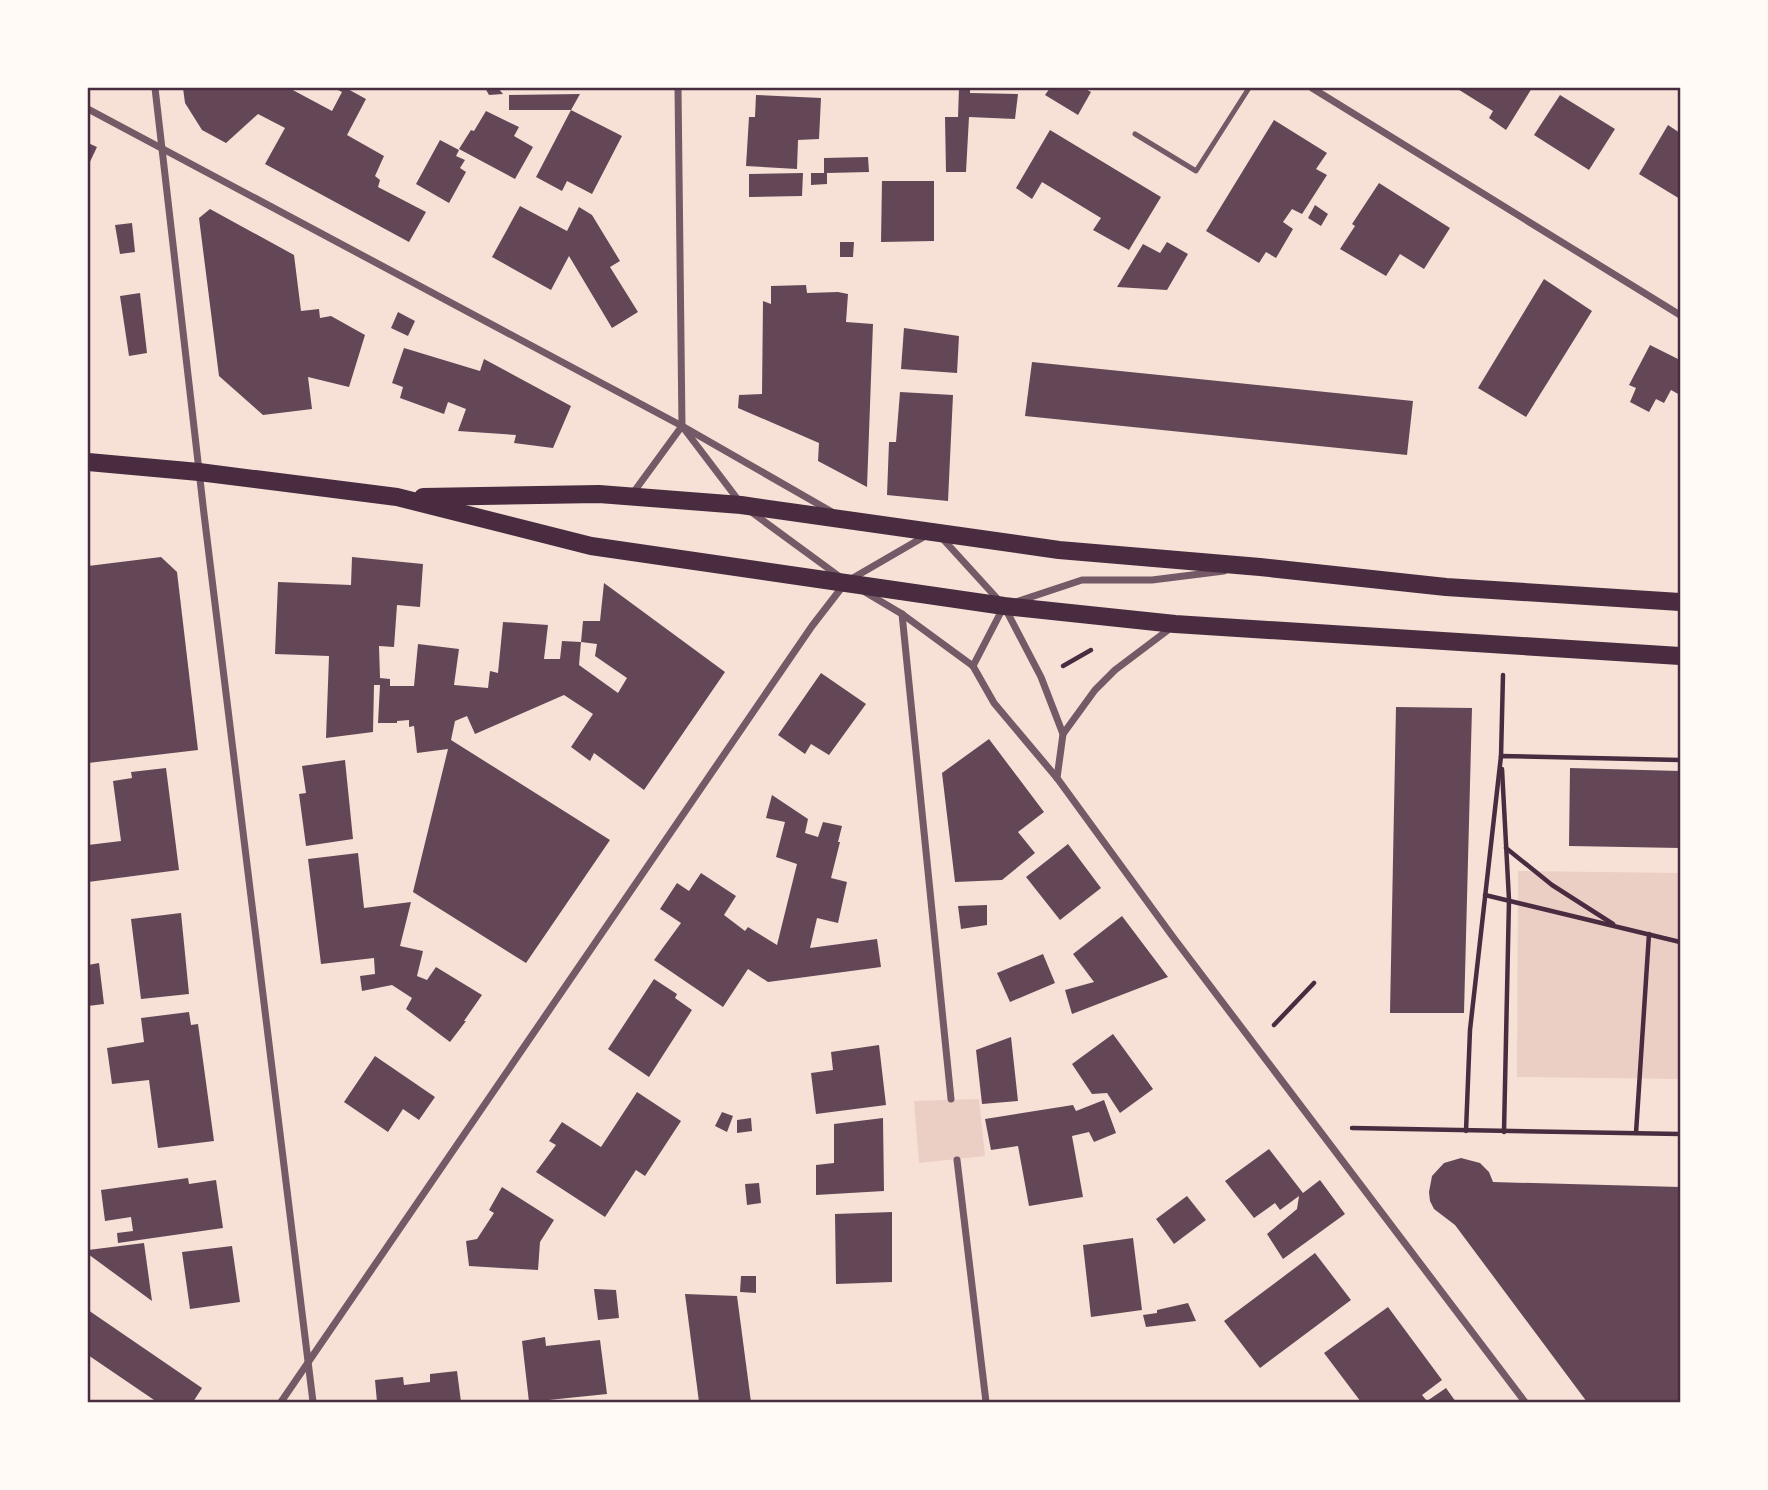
<svg xmlns="http://www.w3.org/2000/svg" width="1768" height="1490" viewBox="0 0 1768 1490" font-family="'Golos Text',sans-serif">
	<style>
		.green { fill: #ebcfc5 }
		.building { fill: #644757 }
		.lines { fill: none; stroke-linecap: round; stroke-linejoin: round }
		.path { stroke: #4a2c40; stroke-width: 4.5 }
		.service { stroke: #755966; stroke-width: 5 }
		.minor { stroke: #755966; stroke-width: 7 }
		.primary { stroke: #4a2c40; stroke-width: 18 }
		.neatline { fill: none; stroke: #4a2c40; stroke-width: 2.5 }
	</style>
	<rect width="100%" height="100%" fill="#f7e1d7"/>
	<g class="green">
		<polygon points="1518,871 1680,873 1680,1079 1517,1077"/>
		<polygon points="979,1099 985,1156 919,1163 914,1101"/>
	</g>
	<g class="building">
		<polygon points="183,88 289,88 332,111 342,92 334,88 346,88 366,99 347,135 384,156 375,176 380,180 378,187 426,212 409,242 265,164 285,128 258,114 226,143 202,130 185,103"/>
		<polygon points="485,88 498,88 503,94 489,95"/>
		<polygon points="959,88 970,88 970,93 1018,94 1015,119 969,117 966,172 946,172 945,117 958,117"/>
		<polygon points="1050,88 1084,88 1091,92 1078,115 1045,95"/>
		<polygon points="1456,88 1532,88 1506,130 1489,118 1493,111"/>
		<polygon points="580,94 571,110 509,110 509,95"/>
		<polygon points="756,95 821,98 819,139 798,140 797,169 746,166 749,117 755,117"/>
		<polygon points="1560,95 1615,129 1589,170 1534,135"/>
		<polygon points="571,110 622,136 592,194 567,181 562,191 536,177"/>
		<polygon points="486,111 519,127 514,136 533,147 515,179 459,149 471,130 474,131"/>
		<polygon points="1274,120 1327,153 1316,169 1327,175 1302,214 1292,209 1283,222 1293,229 1276,258 1266,252 1259,263 1206,231"/>
		<polygon points="1668,125 1680,133 1680,199 1639,174"/>
		<polygon points="1050,130 1161,197 1129,250 1093,230 1101,218 1042,182 1032,199 1016,188"/>
		<polygon points="440,140 459,150 456,156 465,160 460,168 466,172 449,203 416,184"/>
		<polygon points="88,143 97,147 88,166"/>
		<polygon points="868,157 869,172 827,173 827,184 811,185 811,173 824,173 824,158"/>
		<polygon points="803,173 802,196 749,197 749,174"/>
		<polygon points="882,181 934,181 934,241 881,242"/>
		<polygon points="1379,183 1450,228 1424,269 1400,254 1386,276 1340,249 1355,226 1352,224"/>
		<polygon points="1315,205 1328,214 1321,226 1308,218"/>
		<polygon points="520,206 567,231 579,207 592,215 620,261 610,267 638,312 612,328 569,256 551,290 492,257"/>
		<polygon points="210,209 294,255 301,311 319,309 320,318 331,316 365,335 349,387 308,377 312,409 263,415 219,376 199,218"/>
		<polygon points="132,223 135,252 120,254 115,225"/>
		<polygon points="840,242 854,242 853,257 840,257"/>
		<polygon points="1167,242 1188,254 1167,290 1117,287 1143,244 1160,253"/>
		<polygon points="1544,279 1592,311 1526,417 1478,388"/>
		<polygon points="806,285 807,293 838,292 848,294 846,322 873,324 867,487 818,461 819,443 738,408 739,395 762,394 763,301 771,304 771,286"/>
		<polygon points="140,293 147,353 129,356 120,296"/>
		<polygon points="398,312 415,321 408,336 391,328"/>
		<polygon points="904,328 959,336 957,373 901,369"/>
		<polygon points="1650,345 1680,360 1680,395 1671,390 1664,403 1656,399 1649,412 1630,402 1636,388 1629,385"/>
		<polygon points="404,348 480,371 484,359 571,406 553,448 514,443 516,435 458,431 466,409 448,402 444,414 400,398 403,387 392,383"/>
		<polygon points="1032,362 1413,401 1407,455 1025,416"/>
		<polygon points="900,392 953,395 948,501 887,495 889,442 896,442"/>
		<polygon points="161,557 177,572 198,750 88,763 88,566"/>
		<polygon points="352,557 423,564 420,607 397,605 394,647 379,646 380,678 390,679 390,686 414,686 418,644 459,649 454,685 488,688 490,671 498,673 503,622 548,625 544,659 560,659 562,641 581,642 579,665 618,693 627,678 595,656 597,644 581,642 583,621 600,621 604,583 725,672 644,790 594,753 590,761 571,747 593,714 564,695 475,734 467,716 455,721 451,740 610,840 526,963 413,892 448,749 417,753 414,726 409,727 409,720 397,721 397,723 378,723 380,685 374,685 373,732 326,738 329,656 275,654 278,582 351,585"/>
		<polygon points="821,673 866,704 829,755 811,744 805,754 778,735"/>
		<polygon points="1396,707 1472,708 1464,1013 1390,1013"/>
		<polygon points="989,739 1044,812 1018,832 1035,853 1002,880 955,882 942,773"/>
		<polygon points="345,760 353,839 306,846 299,794 306,793 302,766"/>
		<polygon points="166,768 179,870 88,882 88,845 121,841 113,781 132,778 131,772"/>
		<polygon points="1570,768 1680,771 1680,848 1569,846"/>
		<polygon points="772,795 808,819 805,833 818,837 823,822 842,826 838,842 840,842 831,878 847,882 838,923 817,918 810,948 877,939 881,967 768,982 748,969 723,1007 654,960 681,923 660,909 677,883 689,891 701,873 736,896 724,915 745,931 748,927 777,945 797,864 776,857 785,822 766,818"/>
		<polygon points="1068,844 1101,888 1060,920 1026,877"/>
		<polygon points="358,853 364,908 411,902 400,946 423,951 417,976 427,980 436,967 482,995 464,1021 466,1021 450,1042 406,1009 412,998 392,985 362,991 360,976 375,974 374,958 321,964 308,859"/>
		<polygon points="987,905 987,925 961,929 958,906"/>
		<polygon points="181,913 189,994 141,999 131,919"/>
		<polygon points="1122,916 1168,977 1072,1014 1065,990 1094,982 1073,954"/>
		<polygon points="1043,954 1055,983 1010,1002 997,973"/>
		<polygon points="99,963 104,1004 88,1006 88,965"/>
		<polygon points="654,979 677,994 675,998 692,1010 649,1077 608,1049"/>
		<polygon points="189,1012 191,1025 198,1024 214,1141 158,1148 149,1080 112,1084 107,1048 144,1042 141,1018"/>
		<polygon points="1113,1034 1153,1089 1120,1113 1107,1093 1092,1094 1072,1064"/>
		<polygon points="1011,1037 1018,1101 982,1104 976,1050"/>
		<polygon points="879,1045 886,1105 816,1114 811,1073 833,1070 831,1052"/>
		<polygon points="375,1056 435,1097 419,1120 403,1109 388,1132 344,1102"/>
		<polygon points="637,1092 681,1121 645,1176 636,1170 605,1217 536,1172 556,1145 549,1141 562,1122 601,1147"/>
		<polygon points="1104,1100 1116,1133 1094,1142 1089,1132 1072,1136 1083,1197 1029,1206 1018,1146 991,1150 985,1119 1073,1105 1076,1111"/>
		<polygon points="722,1112 733,1116 727,1132 715,1126"/>
		<polygon points="751,1118 752,1131 737,1133 737,1120"/>
		<polygon points="883,1118 884,1191 816,1195 816,1165 834,1163 834,1124"/>
		<polygon points="1269,1149 1303,1193 1320,1180 1345,1214 1283,1259 1267,1234 1297,1209 1299,1196 1280,1210 1275,1203 1254,1218 1225,1181"/>
		<polygon points="1461,1158 1480,1163 1489,1172 1493,1182 1680,1187 1680,1402 1587,1402 1455,1225 1434,1209 1430,1201 1429,1192 1432,1176 1444,1163"/>
		<polygon points="188,1178 189,1184 216,1180 223,1228 118,1243 117,1233 133,1231 131,1217 105,1221 101,1190"/>
		<polygon points="759,1183 761,1203 747,1205 745,1184"/>
		<polygon points="502,1187 554,1220 540,1242 538,1270 469,1266 466,1241 477,1239 494,1213 489,1210"/>
		<polygon points="1187,1196 1206,1220 1174,1244 1156,1219"/>
		<polygon points="892,1212 892,1282 836,1284 835,1214"/>
		<polygon points="1133,1238 1142,1310 1091,1317 1083,1245"/>
		<polygon points="144,1243 152,1301 88,1254 88,1250"/>
		<polygon points="232,1246 240,1302 190,1309 182,1252"/>
		<polygon points="1315,1253 1351,1300 1260,1368 1224,1321"/>
		<polygon points="741,1276 756,1276 756,1293 740,1292"/>
		<polygon points="594,1289 616,1290 619,1318 598,1320"/>
		<polygon points="685,1294 737,1296 751,1402 699,1402"/>
		<polygon points="1188,1303 1196,1321 1146,1327 1143,1315 1157,1313 1157,1310"/>
		<polygon points="1388,1307 1442,1380 1422,1395 1427,1401 1446,1388 1456,1402 1361,1402 1324,1353"/>
		<polygon points="88,1310 202,1388 193,1402 157,1402 88,1355"/>
		<polygon points="545,1337 546,1346 600,1340 607,1394 529,1402 522,1341"/>
		<polygon points="457,1371 461,1402 377,1402 375,1380 403,1377 404,1385 430,1382 430,1374"/>
	</g>
	<g class="lines">
		<g class="path">
			<polyline points="1063,666 1091,650"/>
			<polyline points="1501,757 1503,675"/>
			<polyline points="1502,769 1509,900 1504,1132"/>
			<polyline points="1506,848 1552,885 1613,924"/>
			<polyline points="1485,895 1680,942"/>
			<polyline points="1274,1025 1314,983"/>
			<polyline points="1352,1128 1680,1134"/>
			<polyline points="1466,1131 1470,1030 1501,756 1680,760"/>
			<polyline points="1636,1133 1649,934"/>
		</g>
		<polyline class="service" points="1135,134 1196,171 1249,88"/>
		<g class="minor">
			<polyline points="155,88 204,514 313,1402"/>
			<polyline points="678,88 682,426"/>
			<polyline points="1312,88 1680,315"/>
			<polyline points="88,109 682,426 832,512"/>
			<polyline points="682,426 739,501"/>
			<polyline points="633,493 682,426"/>
			<polyline points="750,511 840,577"/>
			<polyline points="942,538 1004,606 1041,677 1063,734"/>
			<polyline points="865,592 902,614 973,666 994,703 1057,778 1173,937 1525,1402"/>
			<polyline points="1016,602 1082,580 1152,580 1224,571"/>
			<polyline points="902,614 951,1099"/>
			<polyline points="973,666 1003,608"/>
			<polyline points="1057,778 1063,734 1095,690 1115,670 1172,627"/>
			<polyline points="957,1160 986,1402"/>
			<polyline points="281,1402 812,626 846,582 927,535"/>
		</g>
		<g class="primary">
			<polyline points="88,462 199,472 397,497 591,546 1004,606 1175,624 1680,656"/>
			<polyline points="423,497 599,494 741,505 1059,550 1260,567 1446,587 1680,602"/>
		</g>
	</g>
	<rect width="1768" height="1490" fill="none" stroke="#fffaf5" stroke-width="178"/>
	<rect x="89" y="89" width="1590" height="1312" class="neatline"/>
</svg>
